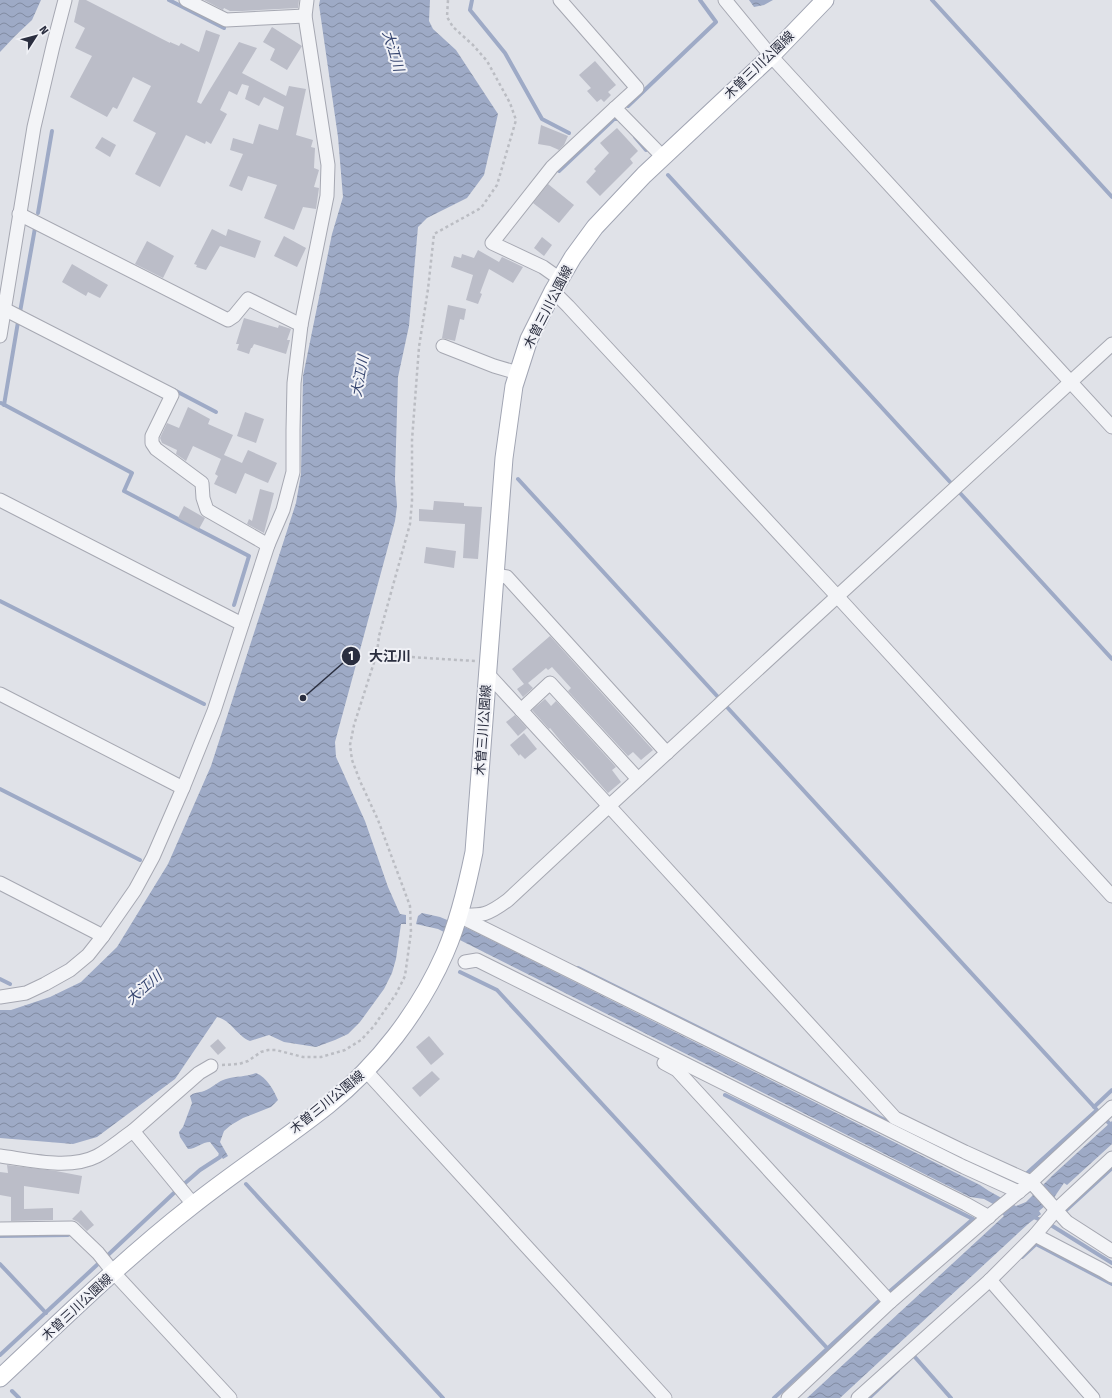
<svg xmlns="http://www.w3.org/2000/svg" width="1112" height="1398" viewBox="0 0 1112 1398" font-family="'Fira Sans','Noto Sans JP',sans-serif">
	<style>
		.water { fill: url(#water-waves) }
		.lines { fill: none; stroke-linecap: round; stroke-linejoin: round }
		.stream { stroke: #9eaac6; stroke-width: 4 }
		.building { fill: #bbbdc8 }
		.minor-casing { stroke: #a6a8b2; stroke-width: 15 }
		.major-casing { stroke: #a1a5b3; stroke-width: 19 }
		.path { stroke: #bbbdc3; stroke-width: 2.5; stroke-dasharray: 3 3; stroke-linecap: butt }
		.minor { stroke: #f3f4f7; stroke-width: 13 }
		.major { stroke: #fff; stroke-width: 17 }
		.labels { text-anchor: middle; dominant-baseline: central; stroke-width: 4; stroke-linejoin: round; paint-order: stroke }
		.street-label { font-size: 13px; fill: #2a2e3f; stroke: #f0f1f6 }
		.water-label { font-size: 14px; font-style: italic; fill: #374670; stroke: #f0f1f6 }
		.leader { fill: none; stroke: #2a2e3f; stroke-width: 1.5 }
		.callout-dot { fill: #2a2e3f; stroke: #f0f1f6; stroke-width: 1.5 }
		.mark-label { font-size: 12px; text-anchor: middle; font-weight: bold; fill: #fff }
		.callout-label { font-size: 14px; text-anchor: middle; font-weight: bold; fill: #2a2e3f; stroke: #f0f1f6; stroke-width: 4; stroke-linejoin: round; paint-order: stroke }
	</style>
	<defs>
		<pattern id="water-waves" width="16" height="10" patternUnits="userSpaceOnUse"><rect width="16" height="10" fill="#9eaac6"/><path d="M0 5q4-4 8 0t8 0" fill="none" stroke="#818ba2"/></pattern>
	</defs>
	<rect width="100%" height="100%" fill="#e0e2e8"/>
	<g class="water">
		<polygon points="0,0 41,0 32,20 16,35 0,52"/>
		<path d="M320,0H430L429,21L433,29L456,50L498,114L484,175L467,198L427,218L418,227L409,326L398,377L395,479L397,506L395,521L335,742L336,757L365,821L388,887L400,914L406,915V924H401L396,959L392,973L384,989L360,1022L348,1034L335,1040L316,1047L284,1042L269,1035L250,1041C237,1036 231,1020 217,1017L175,1079L97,1137L73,1144L0,1138V1010H11L50,997L81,982L117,947L168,864L211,766L296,503L301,474L303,376L332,234L343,197L338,137L319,5Z"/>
		<polygon points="749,0 773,0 764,5 754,7"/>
		<polygon points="422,913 440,917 469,929 980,1185 989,1191 1016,1206 1026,1202 1054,1174 1112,1121 1112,1144 1067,1185 1064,1183 1053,1199 1039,1211 1041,1214 1028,1224 840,1398 807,1398 1004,1216 993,1204 984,1199 970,1197 438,929 416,924 418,916"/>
		<path d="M256,1073C267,1077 274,1091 278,1100L271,1107L243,1118L231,1125L224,1131L220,1142L228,1156L223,1159L210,1142C202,1142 196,1149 188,1149L180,1137L179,1132L183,1127L192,1103L190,1096C194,1092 198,1093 204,1091C212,1088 218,1081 226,1079C236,1076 246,1077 256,1073Z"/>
	</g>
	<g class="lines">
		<g class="stream">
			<polyline points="169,0 224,28"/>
			<polyline points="472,0 470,10 505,53 542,119 569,133"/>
			<polyline points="932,0 1112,197"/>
			<polyline points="628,106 716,22 700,0"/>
			<polyline points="635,137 646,150"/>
			<polyline points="559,171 614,119 619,119 621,122"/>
			<polyline points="668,175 951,483"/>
			<polyline points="38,213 52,131"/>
			<polyline points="20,312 35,228"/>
			<polyline points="174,390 216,412"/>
			<polyline points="1,403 132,473 124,491 249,556 234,605"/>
			<polyline points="4,405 18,322"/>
			<polyline points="518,479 718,697"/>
			<polyline points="960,493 1112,659"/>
			<polyline points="0,601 204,704"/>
			<polyline points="726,706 1097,1110 1025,1175"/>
			<polyline points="0,789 140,860"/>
			<polyline points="578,968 895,1125"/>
			<polyline points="460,972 497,990 828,1349"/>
			<polyline points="0,979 10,984"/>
			<polyline points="725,1095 973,1219 889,1292"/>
			<polyline points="1094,1107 1112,1090"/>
			<polyline points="1105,1119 1112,1126"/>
			<polyline points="942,1148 992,1173"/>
			<polyline points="184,1184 200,1170 220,1157 221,1153"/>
			<polyline points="246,1184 443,1398"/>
			<polyline points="1064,1212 1112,1168"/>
			<polyline points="1031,1216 1046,1222 1112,1263"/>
			<polyline points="0,1236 68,1235"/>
			<polyline points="109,1254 175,1192"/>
			<polyline points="1022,1257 1036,1244 1112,1284"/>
			<polyline points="0,1264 46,1313"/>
			<polyline points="0,1355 99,1263"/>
			<polyline points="914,1356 951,1398"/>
			<polyline points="12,1391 19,1398"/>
			<polyline points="774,1398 880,1300"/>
			<polyline points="869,1398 898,1370"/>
		</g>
	</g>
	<g class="building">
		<polygon points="79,0 86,0 170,43 170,42 179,46 181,43 199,52 206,30 220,35 197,102 201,104 239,42 257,48 242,73 286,96 289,86 306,89 296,135 313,140 311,147 315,148 314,168 319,170 314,187 319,188 316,209 303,207 294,230 264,218 277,185 248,176 242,191 229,186 243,154 230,150 233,138 253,144 259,124 278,130 284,107 264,97 259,106 245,99 249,86 242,84 237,95 229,91 220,110 227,114 211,144 206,141 205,144 186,135 160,187 135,174 156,133 133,121 151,86 133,77 117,109 113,107 107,117 70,97 92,56 75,48 85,28 74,22"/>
		<polygon points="204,0 299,0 298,8 242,11 230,11 224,8 223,10"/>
		<polygon points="272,27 302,46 287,70 270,60 275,49 263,42"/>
		<polygon points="595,61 616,85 608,92 611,95 604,102 601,99 597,102 587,91 591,88 579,75"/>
		<polygon points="541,125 568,136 564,145 559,150 550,146 538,144"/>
		<polygon points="617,128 638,151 630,159 633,163 600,196 586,182 596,171 594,169 609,153 600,143"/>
		<polygon points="102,137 116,145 110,157 95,148"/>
		<polygon points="548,184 574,205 559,223 533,203"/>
		<polygon points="212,229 226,236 228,229 261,241 255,258 220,246 206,270 196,267 197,265 194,264"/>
		<polygon points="284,236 306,248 297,267 274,256"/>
		<polygon points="542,237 552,245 544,256 534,248"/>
		<polygon points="147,241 174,256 163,278 135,264"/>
		<polygon points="478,250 499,262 502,257 523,267 513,283 489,269 480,293 482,294 478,304 466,300 473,275 451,267 454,256 461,258 462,254 474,258"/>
		<polygon points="72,264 108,285 100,298 88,292 86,296 62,282"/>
		<polygon points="448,305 466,309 464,320 460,319 455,341 442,338"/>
		<polygon points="244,318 278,328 279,325 291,329 287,340 290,340 286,354 254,344 252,348 251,348 249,354 237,350 239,344 236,344"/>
		<polygon points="188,407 210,419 208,424 233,435 224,455 242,463 248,450 277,463 268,483 245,473 236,494 214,484 218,476 215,474 221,459 193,446 186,461 176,454 177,450 162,443 160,438 167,423 179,428"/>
		<polygon points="245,412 264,419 256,443 237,436"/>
		<polygon points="260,489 274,493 264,533 247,524 249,519 252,521"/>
		<polygon points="434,501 464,503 464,506 482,507 478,559 463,558 465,524 419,521 419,509 433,510"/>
		<polygon points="184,506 205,518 199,529 178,518"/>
		<polygon points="426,547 456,551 454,568 424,563"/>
		<polygon points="550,636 653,750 641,760 633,752 628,756 568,691 571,688 552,667 548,670 546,668 528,683 533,688 523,697 517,689 524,684 512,669"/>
		<polygon points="545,699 551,706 556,701 616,767 612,770 621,782 608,793 579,760 578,760 568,750 550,728 549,729 532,710"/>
		<polygon points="515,715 527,728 518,736 506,722"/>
		<polygon points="524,733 537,749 525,759 520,754 519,756 510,745"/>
		<polygon points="429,1036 444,1054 431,1065 416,1047"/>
		<polygon points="218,1039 226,1048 218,1055 210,1046"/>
		<polygon points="432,1071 440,1079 420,1097 412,1088"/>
		<polygon points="7,1165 56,1171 82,1176 79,1194 24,1186 24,1209 53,1208 53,1220 11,1221 11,1197 0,1195 0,1172 8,1173"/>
		<polygon points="81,1210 94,1225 87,1231 78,1222 72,1219"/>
	</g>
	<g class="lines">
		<defs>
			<g id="minor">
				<polyline points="186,0 226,20 305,16"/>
				<polyline points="560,0 637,88 615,108 663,157"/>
				<polyline points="725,0 771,56 1112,427"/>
				<polyline points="19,214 228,320 234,316 248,299 301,325"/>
				<polyline points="560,279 543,267 492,243 552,167 615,108"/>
				<polyline points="553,291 568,306 837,596 1112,896"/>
				<polyline points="4,309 172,395 152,436 152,443 156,449 202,483 203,498 207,510 268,545"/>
				<polyline points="0,336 34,127 53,46 65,0"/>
				<polyline points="443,346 494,366 518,373"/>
				<polyline points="0,500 242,624"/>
				<polyline points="495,575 507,577 667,753"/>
				<polyline points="487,673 609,806 1112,344"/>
				<polyline points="0,694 183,788"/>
				<polyline points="521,710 550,683 638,779"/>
				<polyline points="0,883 103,936"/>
				<path d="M458,915C483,916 488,915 508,900L609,806L895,1118L965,1152L1031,1182L1112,1107"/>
				<polyline points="463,918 964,1167 1019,1192"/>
				<polyline points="465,962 477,960 966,1204 989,1217"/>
				<polyline points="0,997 26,993 45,984 70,970 88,955 103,936 135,890 153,857 183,788 214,711 268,545 283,510 293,472 293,430 294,383 301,325 327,196 328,165 305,16 307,0"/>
				<polyline points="664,1063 677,1070 890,1302"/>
				<polyline points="366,1071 665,1398"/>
				<polyline points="133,1131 199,1073 211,1066"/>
				<path d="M0,1156C30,1160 70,1170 97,1156C110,1149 121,1139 133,1131L193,1204"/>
				<polyline points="0,1229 72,1228 98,1253 114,1273 230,1398"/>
				<polyline points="1035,1235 1102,1270 1112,1276"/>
				<polyline points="990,1280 1093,1398"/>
				<polyline points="788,1398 890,1302 994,1212 1031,1182 1067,1222 1112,1251"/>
				<polyline points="858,1398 990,1280 1035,1235 1056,1210 1112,1158"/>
			</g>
			<path id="major" d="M0,1378C63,1319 125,1258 193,1205C237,1170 284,1140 328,1105C378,1065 419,1012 445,953C459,921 467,886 474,852L504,458L514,386L529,339L553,291L573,257L595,227L644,175L771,56L825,0"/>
		</defs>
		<use href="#minor" class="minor-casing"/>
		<use href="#major" class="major-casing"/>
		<g class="path">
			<polyline points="394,656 475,661"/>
			<polyline points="222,1065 239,1064 248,1061 261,1052 268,1050 276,1050 303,1057 321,1057 345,1050 361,1040 374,1026 396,994 405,976 411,932 410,906 378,820 360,781 352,760 350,745 354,725 377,653 379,636 410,524 412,501 412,440 419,347 428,289 434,234 481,208 497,185 516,120 510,103 487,61 473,45 453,27 447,17 448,0"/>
		</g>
		<use href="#minor" class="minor"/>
		<use href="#major" class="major"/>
	</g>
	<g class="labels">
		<g class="street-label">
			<text transform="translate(759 65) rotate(-44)">木曽三川公園線</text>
			<text transform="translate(548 307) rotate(-63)">木曽三川公園線</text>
			<text transform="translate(483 730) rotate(-86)">木曽三川公園線</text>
			<text transform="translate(327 1102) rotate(-39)">木曽三川公園線</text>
			<text transform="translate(77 1307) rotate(-43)">木曽三川公園線</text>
		</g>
		<g class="water-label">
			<text transform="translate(393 51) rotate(73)">大江川</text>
			<text transform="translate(360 376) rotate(-80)">大江川</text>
			<text transform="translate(144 988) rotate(-41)">大江川</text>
		</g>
	</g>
	<path class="leader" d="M303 698L351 656"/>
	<g class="callout-dot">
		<circle cx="303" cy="698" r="4"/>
		<circle cx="351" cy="656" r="10"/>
	</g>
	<g class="mark-label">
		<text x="351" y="660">1</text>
	</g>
	<g class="callout-label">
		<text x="390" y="661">大江川</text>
	</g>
	<g transform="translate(36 36) rotate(54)" stroke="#f0f1f6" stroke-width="3" paint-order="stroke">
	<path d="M0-3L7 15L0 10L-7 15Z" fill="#2a2e3f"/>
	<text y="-6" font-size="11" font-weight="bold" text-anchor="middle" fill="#2a2e3f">N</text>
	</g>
</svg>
